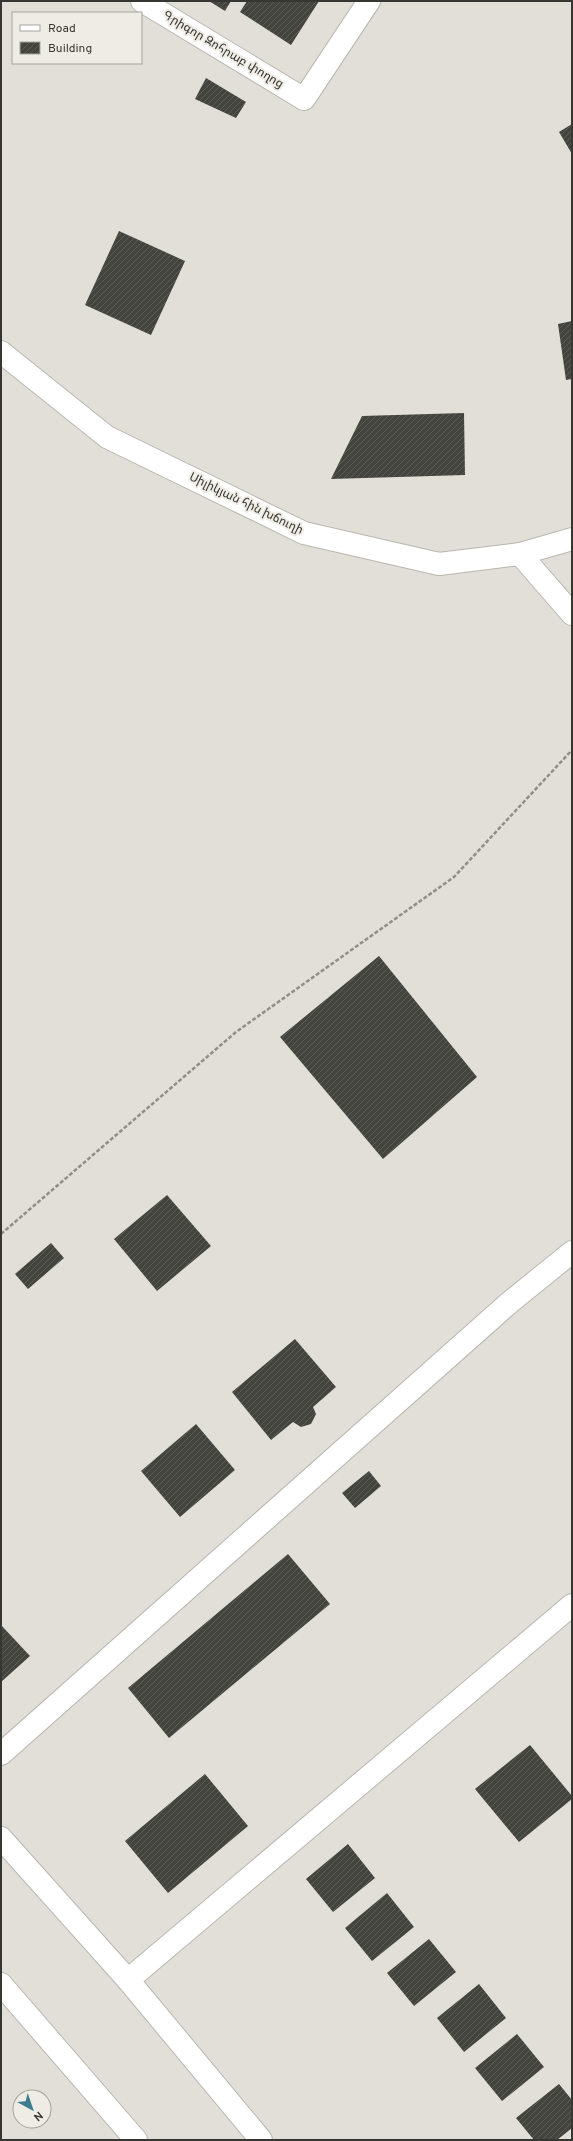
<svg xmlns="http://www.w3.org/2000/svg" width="573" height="2141" viewBox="0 0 573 2141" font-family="Overpass,'Noto Sans Armenian',sans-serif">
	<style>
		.building { fill: url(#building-hatch) }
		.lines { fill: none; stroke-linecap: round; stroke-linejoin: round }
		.minor-casing { stroke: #b9b7af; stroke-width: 24 }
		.path { stroke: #8f8e88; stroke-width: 2.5; stroke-dasharray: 4 2; stroke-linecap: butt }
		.minor { stroke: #fff; stroke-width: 22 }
		.labels { text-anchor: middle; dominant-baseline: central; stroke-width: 4; stroke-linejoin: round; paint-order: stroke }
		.street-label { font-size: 12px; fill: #363633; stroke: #eeece4 }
	</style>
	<defs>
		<pattern id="building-hatch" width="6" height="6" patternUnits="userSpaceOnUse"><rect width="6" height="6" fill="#42443d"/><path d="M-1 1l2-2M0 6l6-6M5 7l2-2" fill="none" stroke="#5c5d58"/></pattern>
	</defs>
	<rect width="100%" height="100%" fill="#e1dfd7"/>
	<g class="building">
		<polygon points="209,1 231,1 225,11"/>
		<polygon points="247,1 319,1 291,45 240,12"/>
		<polygon points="206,78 246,102 236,118 195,99"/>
		<polygon points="572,124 572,154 559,132"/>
		<polygon points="119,231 185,261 151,335 85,305"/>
		<polygon points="572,321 572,379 566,380 558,324"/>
		<polygon points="464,413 465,475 331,479 362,416"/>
		<polygon points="379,956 477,1077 383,1159 280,1037"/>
		<polygon points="167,1195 211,1246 157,1291 114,1239"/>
		<polygon points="51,1243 64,1258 28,1289 15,1274"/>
		<polygon points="295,1339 336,1387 313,1407 316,1414 311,1424 301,1427 293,1422 271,1440 232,1392"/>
		<polygon points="196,1424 235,1470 180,1517 141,1471"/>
		<polygon points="369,1471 381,1486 355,1508 342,1493"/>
		<polygon points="288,1554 330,1604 169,1738 128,1688"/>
		<polygon points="1,1625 30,1656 1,1682"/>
		<polygon points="530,1745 572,1796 572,1799 519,1842 475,1789"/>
		<polygon points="205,1774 248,1826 168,1893 125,1841"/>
		<polygon points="348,1844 375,1878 333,1912 306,1879"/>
		<polygon points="387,1893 414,1927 372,1961 345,1928"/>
		<polygon points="429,1939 456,1972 414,2006 387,1973"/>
		<polygon points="479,1984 506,2018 464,2052 437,2018"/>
		<polygon points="517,2034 544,2067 502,2101 475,2068"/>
		<polygon points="559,2084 572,2100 572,2128 557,2140 534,2140 516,2118"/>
	</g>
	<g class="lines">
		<defs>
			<g id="minor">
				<polyline points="142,1 304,99 369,1"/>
				<polyline points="1,352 107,437 304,533 439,564 520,554 572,539"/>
				<polyline points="520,554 572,614"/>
				<polyline points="1,1754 509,1303 572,1252"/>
				<polyline points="1,1838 128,1980 261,2140"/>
				<polyline points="128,1980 572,1605"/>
				<polyline points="1,1984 136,2140"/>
			</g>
		</defs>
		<use href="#minor" class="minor-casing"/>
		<polyline class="path" points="1,1234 236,1032 454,877 572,750"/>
		<use href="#minor" class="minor"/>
	</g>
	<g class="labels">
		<g class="street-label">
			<text transform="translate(223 50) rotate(31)">Գրիգոր Զոհրաբ փողոց</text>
			<text transform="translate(246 504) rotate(26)">Սիլիկյան հին խճուղի</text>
		</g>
	</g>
	<rect width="573" height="2141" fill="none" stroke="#363633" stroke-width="4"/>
	<rect x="12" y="12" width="130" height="52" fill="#eeece4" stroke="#a4a39d"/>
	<rect x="20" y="25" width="20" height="6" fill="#ffffff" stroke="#a4a39d"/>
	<text x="48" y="32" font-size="12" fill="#363633">Road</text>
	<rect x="20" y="42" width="20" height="12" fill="url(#building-hatch)" stroke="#a4a39d"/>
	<text x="48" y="52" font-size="12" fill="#363633">Building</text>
	<g transform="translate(32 2109) rotate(140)"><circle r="19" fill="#eeece4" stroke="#a4a39d"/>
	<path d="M0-3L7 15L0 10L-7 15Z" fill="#3b7d8e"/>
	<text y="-6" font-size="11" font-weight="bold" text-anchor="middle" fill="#363633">N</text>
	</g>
</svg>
